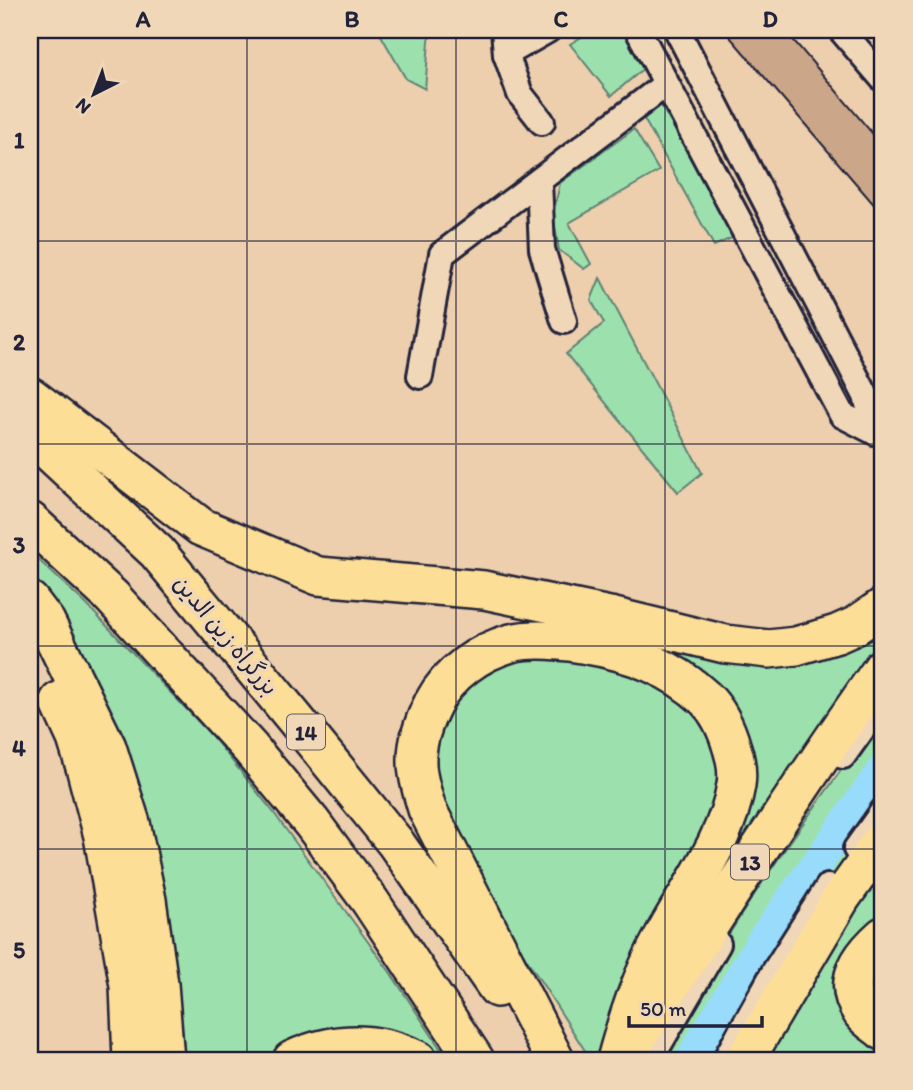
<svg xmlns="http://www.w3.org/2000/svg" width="913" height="1090" viewBox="0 0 913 1090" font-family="Itim,'Playpen Sans Arabic',sans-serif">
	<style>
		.green { fill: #9ce1ad; stroke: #5f8274; stroke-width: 2 }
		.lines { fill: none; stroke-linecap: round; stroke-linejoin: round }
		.river { stroke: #98dbfa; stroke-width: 32 }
		.building { fill: #cba689; stroke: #22223b; stroke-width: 2 }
		.minor-casing { stroke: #22223b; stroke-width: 30 }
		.highway-casing { stroke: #22223b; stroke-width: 42 }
		.minor { stroke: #f0d7b8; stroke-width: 24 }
		.highway { stroke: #fdde96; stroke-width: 37 }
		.grid { fill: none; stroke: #22223b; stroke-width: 2; stroke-opacity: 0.55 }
		.labels { text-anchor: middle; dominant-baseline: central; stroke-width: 7; stroke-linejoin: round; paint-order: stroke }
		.shield { fill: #f0d7b8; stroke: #605860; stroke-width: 2 }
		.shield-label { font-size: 21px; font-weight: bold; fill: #22223b }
		.street-label { font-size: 23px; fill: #22223b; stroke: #f0d7b8 }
		.neatline { fill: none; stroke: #22223b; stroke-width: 2.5 }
		.grid-label { font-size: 23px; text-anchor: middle; font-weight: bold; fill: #22223b }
	</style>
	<rect width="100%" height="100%" fill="#edcfae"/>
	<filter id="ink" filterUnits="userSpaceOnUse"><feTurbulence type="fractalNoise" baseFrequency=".0143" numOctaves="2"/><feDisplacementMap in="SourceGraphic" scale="14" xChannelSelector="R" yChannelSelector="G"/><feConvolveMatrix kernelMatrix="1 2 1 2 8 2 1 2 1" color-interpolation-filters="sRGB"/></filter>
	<g filter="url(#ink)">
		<g class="green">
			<polygon points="378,30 430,30 425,89 406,79"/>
			<polygon points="593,30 622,30 644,68 611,96 570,44"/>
			<polygon points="661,105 734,237 714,246 644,119"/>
			<polygon points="634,129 659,171 569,223 591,264 584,269 559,250 553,215 560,183"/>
			<polygon points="600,278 702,473 678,492 566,354 604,323 591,300"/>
			<polygon points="30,552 86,604 212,736 271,809 390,972 448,1060 171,1060 57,618 36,579 30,572"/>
			<polygon points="883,618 883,649 766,811 683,938 747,770 629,637 701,656"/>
			<polygon points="495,657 608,658 705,712 726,775 603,1060 591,1060 485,894 426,770 441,705"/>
			<path d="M883,711V805L811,907L721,1060H655C680,1017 704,973 731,931C778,855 832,784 883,711Z"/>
			<polygon points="883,861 883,1060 759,1060"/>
		</g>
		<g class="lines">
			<polyline class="river" points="691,1060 764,938 883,770"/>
		</g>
		<polygon class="building" points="724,30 785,30 883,146 883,215"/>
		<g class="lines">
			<defs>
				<g id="minor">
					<polyline points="504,30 506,54 520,94 542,122"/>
					<polyline points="638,30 842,415 875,432 883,432"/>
					<polyline points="677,30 866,396 875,432"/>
					<polyline points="841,30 883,79"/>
					<polyline points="506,54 548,30"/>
					<polyline points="539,181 542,249 564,321"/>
					<polyline points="420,376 442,254 666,84"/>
					<polyline points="843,756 883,700"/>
					<polyline points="856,849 883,811"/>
					<polyline points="650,1060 718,944"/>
					<polyline points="725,1060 774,972 828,887"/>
				</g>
				<g id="highway">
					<polyline points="30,396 201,527 318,576 484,590 610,616 725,644 769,649 796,646 837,634 855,626 883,607"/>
					<polyline points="30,434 157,552 296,720 395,842 497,988"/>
					<polyline points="30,521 112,597 250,748 312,823 370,901 475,1060"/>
					<polyline points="30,601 46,622 107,747 131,823 147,900 159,984 165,1060"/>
					<polyline points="59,701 76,738 85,767 103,836 129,986 132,1060"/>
					<path d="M883,936C859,957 841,982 862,1013C867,1020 876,1025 883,1031"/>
					<path d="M636,1039C717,914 797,789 883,667"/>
					<path d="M292,1060C335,1040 376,1040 418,1060"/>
					<path d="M555,1060L427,809C423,795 417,778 417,763C416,741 424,721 433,703C449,673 479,652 511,643C548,634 617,648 651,663C669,671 690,684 705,698C718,711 727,730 732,748C736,760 738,772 736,785C727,841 689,888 663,937C641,977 628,1016 616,1060"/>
					<polyline points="745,1060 841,898 883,839"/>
				</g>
			</defs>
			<use href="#minor" class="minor-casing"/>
			<use href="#highway" class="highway-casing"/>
			<use href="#minor" class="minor"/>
			<use href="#highway" class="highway"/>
		</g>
	</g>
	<path class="grid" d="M247,30V1060M456,30V1060M665,30V1060M30,241H883M30,444H883M30,646H883M30,849H883"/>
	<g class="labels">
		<g class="shield">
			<rect x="287" y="714.5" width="38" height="35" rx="5"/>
			<rect x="731" y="844.5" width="38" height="35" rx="5"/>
		</g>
		<g class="shield-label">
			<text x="306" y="732">14</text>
			<text x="750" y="862">13</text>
		</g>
		<g class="street-label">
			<text transform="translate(226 635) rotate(50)">بزرگراه زین الدین</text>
		</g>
	</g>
	<rect width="913" height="1090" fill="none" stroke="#f0d7b8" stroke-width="77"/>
	<g transform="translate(94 94) rotate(222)" stroke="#f0d7b8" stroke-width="5" paint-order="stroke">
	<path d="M0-5L12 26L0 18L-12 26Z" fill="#22223b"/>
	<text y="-10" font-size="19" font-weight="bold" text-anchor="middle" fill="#22223b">N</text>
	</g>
	<path d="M629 1016v10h133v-10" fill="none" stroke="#22223b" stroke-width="3.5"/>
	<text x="640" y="1016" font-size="21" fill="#22223b" stroke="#f0d7b8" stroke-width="5" paint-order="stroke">50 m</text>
	<rect x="38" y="38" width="836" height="1014" class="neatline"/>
	<g class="grid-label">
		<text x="143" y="27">A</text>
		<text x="352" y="27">B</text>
		<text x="561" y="27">C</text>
		<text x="770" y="27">D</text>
		<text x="19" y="148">1</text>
		<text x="19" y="350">2</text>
		<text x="19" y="553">3</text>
		<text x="19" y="756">4</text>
		<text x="19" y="958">5</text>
	</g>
</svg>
